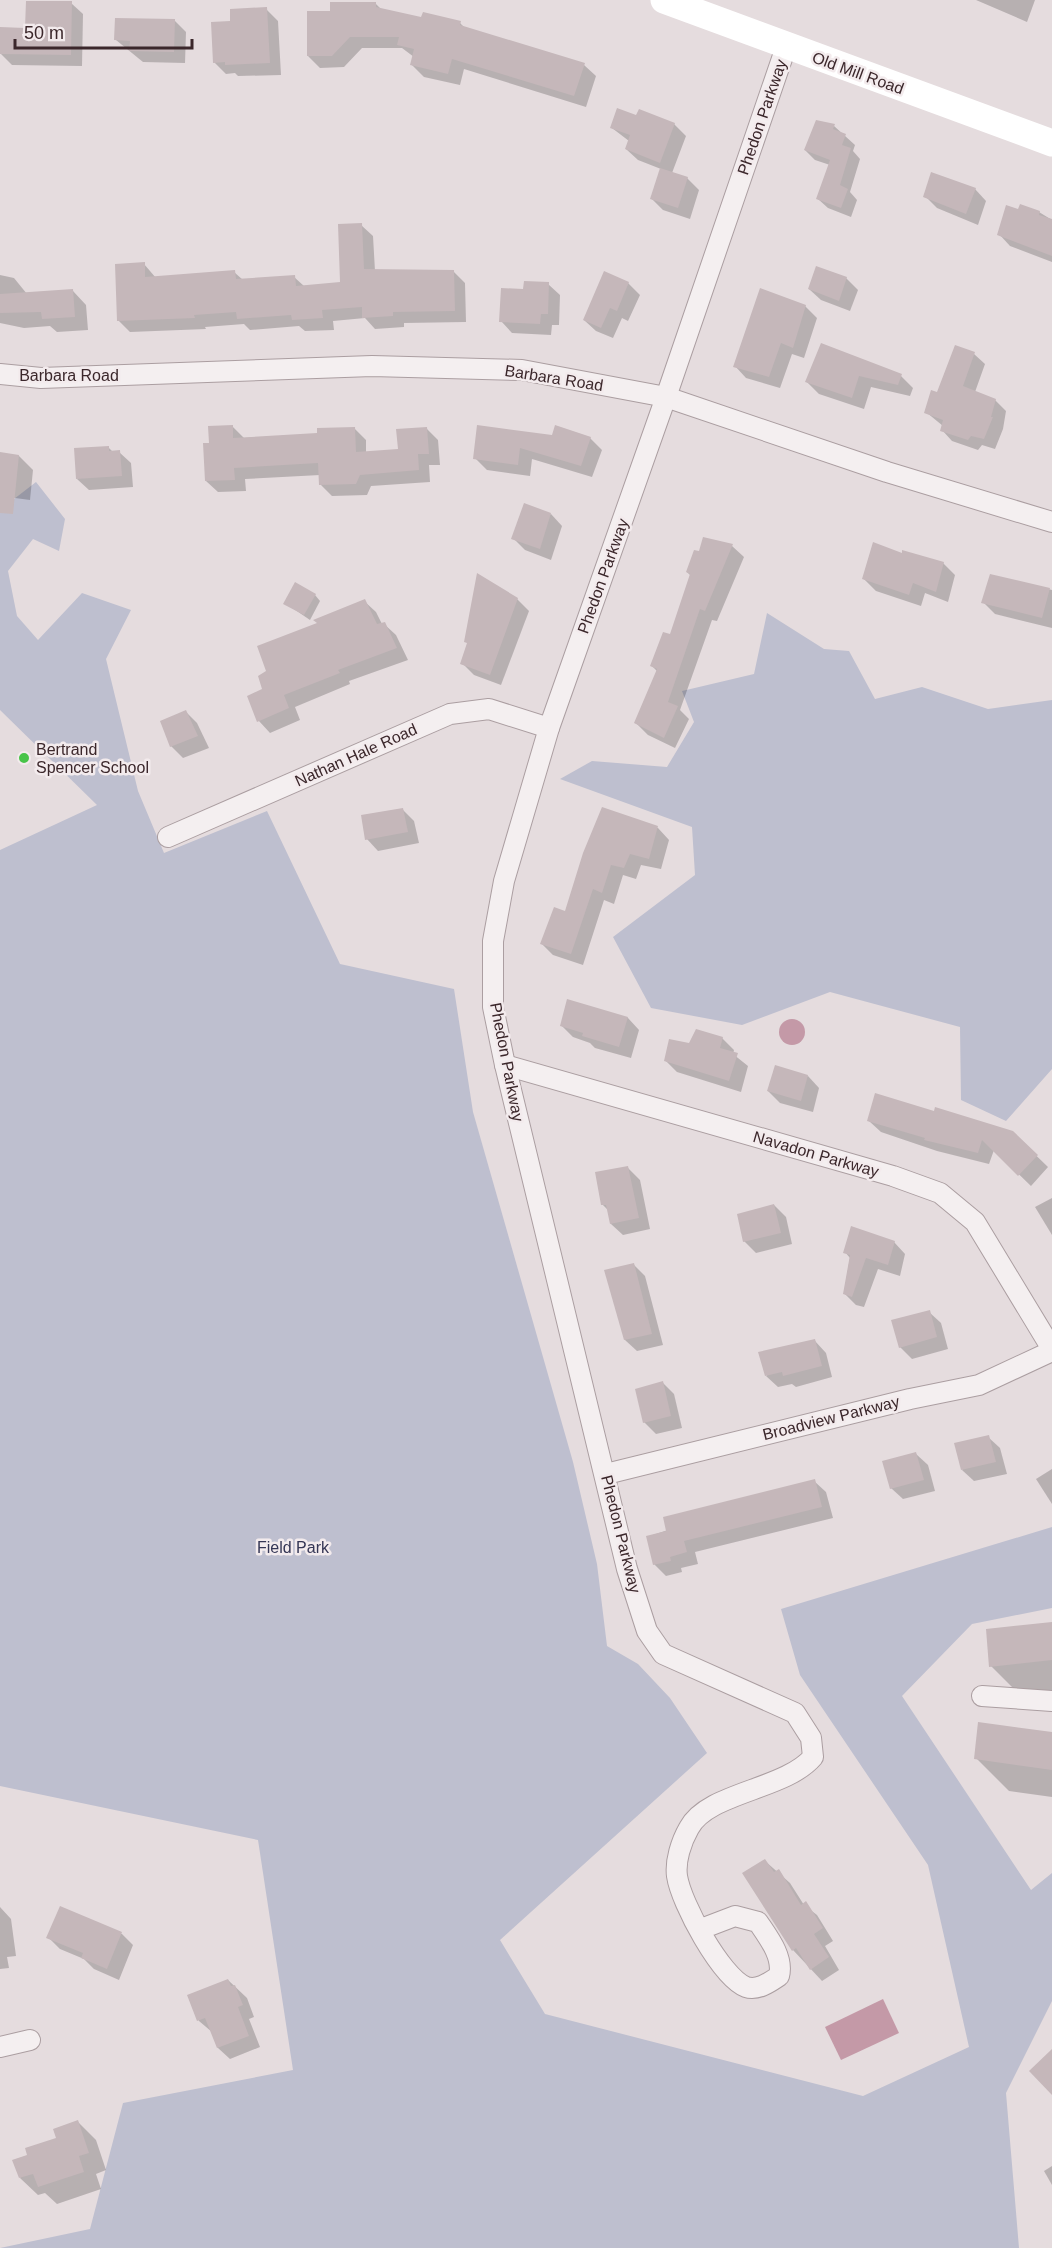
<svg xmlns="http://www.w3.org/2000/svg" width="1052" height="2248" viewBox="0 0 1052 2248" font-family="Arial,sans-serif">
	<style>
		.green { fill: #bebfcf }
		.water { fill: #c499a7 }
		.shadow { fill: #0003 }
		.building { fill: #c5b7ba }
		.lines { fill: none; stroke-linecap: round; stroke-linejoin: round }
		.street-casing { stroke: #ab9ea1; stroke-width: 22 }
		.street { stroke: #f4eff0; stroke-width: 20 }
		.secondary { stroke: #fff; stroke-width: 27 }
		.poi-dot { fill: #48c449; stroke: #f3ebed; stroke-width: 2 }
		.labels { text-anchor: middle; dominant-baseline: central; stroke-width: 5; stroke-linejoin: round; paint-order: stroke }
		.street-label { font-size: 16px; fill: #3b272b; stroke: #f3ebed }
		.poi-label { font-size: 16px; fill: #3b272b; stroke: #f3ebed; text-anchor: start }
		.park-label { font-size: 16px; fill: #353655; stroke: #f3ebed }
	</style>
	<rect width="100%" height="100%" fill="#e5dcde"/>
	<g class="green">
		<polygon points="36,482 65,519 59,551 33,539 8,571 17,616 38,640 82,593 131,610 106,659 138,791 164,853 267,811 340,964 454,989 473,1112 573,1462 597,1564 607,1646 638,1664 670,1698 707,1753 500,1940 545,2014 863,2096 969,2047 928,1865 800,1675 781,1609 1052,1527 1052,1608 972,1624 902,1696 1031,1890 1052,1873 1052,2001 1006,2093 1019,2248 0,2248 90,2229 123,2103 293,2070 258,1840 0,1786 0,850 97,805 0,710 0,506 5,506"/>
		<polygon points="767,613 824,649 849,651 875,699 922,687 988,709 1052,700 1052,1069 1006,1121 961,1100 960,1027 830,992 742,1025 651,1008 613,937 695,875 692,827 560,779 592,761 667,767 694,722 682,691 754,674"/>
	</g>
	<g class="water">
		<circle cx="792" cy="1032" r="13"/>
		<polygon points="883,1999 899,2033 841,2060 825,2027"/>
	</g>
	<g class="shadow">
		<polygon points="976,0 1035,0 1027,22"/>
		<polygon points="71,3 83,14 82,66 12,65 0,53 27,29"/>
		<polygon points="375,3 381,9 422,19 460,23 466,29 584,65 596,76 586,107 464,69 460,85 424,77 412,65 414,57 402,48 362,48 344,67 320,68 308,56 332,12"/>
		<polygon points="266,9 278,21 281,75 238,76 235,73 226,74 214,62 232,23"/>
		<polygon points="174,20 186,32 185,63 143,62 116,40"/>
		<polygon points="637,117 674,124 686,136 672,173 687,178 699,190 690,219 663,210 651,198 661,169 638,160 626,149 629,141 612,128"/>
		<polygon points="834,126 855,145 853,151 860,159 850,192 857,200 851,217 828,208 818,199 830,165 815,160 805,150"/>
		<polygon points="975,189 986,201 978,225 937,208 925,196"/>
		<polygon points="1019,211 1039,212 1052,220 1052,262 1010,246 999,234"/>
		<polygon points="361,225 373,236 375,271 453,271 465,283 466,322 404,323 404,327 375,329 365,318 333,321 334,330 305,331 299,326 250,330 244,324 205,327 206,329 130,332 118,320 144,264 156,278 234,272 243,280 294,277 304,286 342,284"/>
		<polygon points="0,275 14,278 27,294 73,291 86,305 88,330 57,332 50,326 24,328 0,323"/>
		<polygon points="846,278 858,290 850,311 821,300 809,289"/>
		<polygon points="628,283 640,295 628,321 622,318 613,338 596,331 584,320"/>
		<polygon points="548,284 560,295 559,325 552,325 551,335 512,333 501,321 525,290"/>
		<polygon points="805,306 817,318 804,358 792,354 780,388 746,378 735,366"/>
		<polygon points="822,345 901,376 913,388 910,396 871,387 864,409 819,394 807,382"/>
		<polygon points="955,347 974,354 985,364 975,392 995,400 1006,411 1003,429 995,449 982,445 978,450 952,441 942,430 943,426 926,412 938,394"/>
		<polygon points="232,426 244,438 319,434 354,428 366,440 366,453 399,451 427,429 438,440 440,465 429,465 430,482 371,486 367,495 332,496 321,485 320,475 245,479 246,491 218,492 206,481 211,444"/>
		<polygon points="553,436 590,438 602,450 592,477 532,459 530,476 487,470 475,458"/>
		<polygon points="108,447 113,452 119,452 131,463 133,487 89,490 77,479"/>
		<polygon points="0,454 19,456 33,470 30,500 0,496"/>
		<polygon points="551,514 562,526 551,560 525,550 513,538"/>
		<polygon points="732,546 744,557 717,621 712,620 680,710 689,719 675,748 648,735 636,723 658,672 652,666 671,636 691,576 687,572 700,553"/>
		<polygon points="903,555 943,563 955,575 948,602 925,593 921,606 876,591 864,579"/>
		<polygon points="991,575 1052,590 1052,628 995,614 983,602"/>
		<polygon points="315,595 320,601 310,620 285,603"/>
		<polygon points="517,599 529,611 501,685 474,675 462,663"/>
		<polygon points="364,601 376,612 382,624 384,624 396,635 408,660 349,681 350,684 295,707 300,720 270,733 259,721 249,697 264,690 268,672 318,624"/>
		<polygon points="185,711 197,723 209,748 183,758 171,746"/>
		<polygon points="402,809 414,821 419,843 378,851 367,839"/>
		<polygon points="603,809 658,828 669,840 661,869 641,865 636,879 623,875 614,904 604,900 583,965 553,955 542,944 566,913"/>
		<polygon points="568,1001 628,1018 639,1030 631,1058 595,1048 590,1043 573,1037 562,1026"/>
		<polygon points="722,1038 734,1050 733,1054 748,1066 741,1092 677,1072 665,1060 690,1045"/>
		<polygon points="808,1076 819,1088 813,1112 780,1103 768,1091"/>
		<polygon points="935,1113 1013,1133 1048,1167 1031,1186 994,1150 989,1164 937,1151 881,1132 869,1121"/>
		<polygon points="628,1168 640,1180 650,1229 623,1235 611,1224 608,1210 602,1204"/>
		<polygon points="1052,1198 1052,1235 1035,1207"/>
		<polygon points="774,1205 786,1217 792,1244 756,1253 744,1241"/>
		<polygon points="894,1242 905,1254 900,1276 878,1269 864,1307 856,1305 844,1293 850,1258 845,1252"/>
		<polygon points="633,1264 645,1276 663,1345 637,1351 625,1340 606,1271"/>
		<polygon points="929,1312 941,1323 948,1349 912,1359 900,1347"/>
		<polygon points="815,1341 826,1353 832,1377 796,1387 792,1384 778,1387 766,1376"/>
		<polygon points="662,1382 674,1394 682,1428 656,1434 644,1422"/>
		<polygon points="988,1437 1000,1448 1007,1474 974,1481 962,1470"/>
		<polygon points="916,1454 928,1465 935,1491 903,1499 891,1488"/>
		<polygon points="1052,1469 1052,1504 1036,1479"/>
		<polygon points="814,1481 826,1492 833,1518 695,1552 698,1564 681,1568 682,1572 666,1576 654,1564 647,1537"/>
		<polygon points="1052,1624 1052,1696 1024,1699 991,1666"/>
		<polygon points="1052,1734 1052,1797 1009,1791 976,1758"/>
		<polygon points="765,1861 790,1883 804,1905 817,1915 833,1941 825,1946 839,1970 822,1981 793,1950 745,1874"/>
		<polygon points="0,1907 11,1919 16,1956 7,1957 9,1968 0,1969"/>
		<polygon points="60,1908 122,1934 133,1945 119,1980 94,1969 84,1959 60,1949 48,1937"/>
		<polygon points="228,1980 247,1998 254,2017 249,2019 260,2047 230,2059 218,2048 212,2032 199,2021 189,1996"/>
		<polygon points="78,2122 96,2140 106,2170 96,2174 101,2189 57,2204 45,2193 38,2195 20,2178 29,2156 58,2139"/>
		<polygon points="1052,2166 1052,2185 1044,2171"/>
	</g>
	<g class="building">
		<polygon points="26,1 72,1 71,55 0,54 0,27 25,28"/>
		<polygon points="330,2 376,2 376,7 421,17 423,12 461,21 460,25 585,63 574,96 452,59 448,74 410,65 414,49 397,45 399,37 350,37 332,56 307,56 307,11 330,11"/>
		<polygon points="267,7 270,63 225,65 225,62 213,63 211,22 230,21 230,9"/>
		<polygon points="115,18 175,19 174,52 129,51 130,41 114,40"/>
		<polygon points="617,108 636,115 639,109 675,123 660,163 625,149 630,135 610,128"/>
		<polygon points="816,120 835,124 833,129 846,134 842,145 851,148 840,185 848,189 841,208 816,199 830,160 804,150"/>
		<polygon points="660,168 688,177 678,208 650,199"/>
		<polygon points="931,172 976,188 966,214 923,197"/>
		<polygon points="1020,204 1040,211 1039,215 1052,219 1052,256 997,235 1006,205 1018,209"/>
		<polygon points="362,223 364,269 454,270 455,311 393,312 393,316 362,318 362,307 322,310 323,318 292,320 291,315 237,319 236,312 194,315 195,318 117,321 115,264 145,262 145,277 235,270 236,279 295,275 296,286 340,282 338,224"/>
		<polygon points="816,266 847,277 839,301 808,289"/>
		<polygon points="604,271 629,282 617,311 610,308 601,328 583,320"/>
		<polygon points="524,281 549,282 548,314 541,314 540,324 499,322 501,288 523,289"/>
		<polygon points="760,288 806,305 793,348 781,343 769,377 733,367"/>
		<polygon points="73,289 75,317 42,319 41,312 0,313 0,294"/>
		<polygon points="821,343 902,374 898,385 859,376 852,398 805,382"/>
		<polygon points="955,345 975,352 963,386 996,399 991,417 993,417 984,439 971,436 968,440 940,431 943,420 924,413 931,390 937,392"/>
		<polygon points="233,425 233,438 317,433 317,428 355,427 356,452 398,449 396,429 427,427 429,454 418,454 419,470 360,475 356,484 319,485 318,463 234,468 235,480 205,481 203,443 209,443 208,426"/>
		<polygon points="477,425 552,435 555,425 591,437 581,466 520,448 518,465 473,459"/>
		<polygon points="109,446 109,451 120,450 122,476 76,479 74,448"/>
		<polygon points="0,452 19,455 13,514 0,513"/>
		<polygon points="524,503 551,513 540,549 511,539"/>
		<polygon points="703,537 733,544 705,611 700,609 668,702 678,706 664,738 634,723 657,669 650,666 663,632 670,634 690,574 686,572 694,550 699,551"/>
		<polygon points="873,542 902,553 902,550 944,562 936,592 913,583 909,595 862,579"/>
		<polygon points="477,573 518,598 490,675 460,664 467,643 464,642"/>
		<polygon points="990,574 1050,588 1042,618 981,603"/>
		<polygon points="295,582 316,594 304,615 283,604"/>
		<polygon points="365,599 377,624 385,622 397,648 338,670 340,673 284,695 289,708 257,722 247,696 262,689 258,676 266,671 257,646 317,623 313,620"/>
		<polygon points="186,710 198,736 170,747 160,721"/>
		<polygon points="602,807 658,826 649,859 630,854 624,868 611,865 602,893 593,889 571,954 540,944 554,907 565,911 583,853"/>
		<polygon points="403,808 408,832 365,840 361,815"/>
		<polygon points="567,999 628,1017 619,1047 582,1036 583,1033 560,1026"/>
		<polygon points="696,1029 723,1037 720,1048 738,1053 729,1081 664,1061 669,1039 689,1043"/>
		<polygon points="775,1065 808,1075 801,1101 767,1091"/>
		<polygon points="875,1093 934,1111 935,1107 1013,1131 1038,1155 1018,1176 982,1140 978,1153 924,1140 925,1138 867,1121"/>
		<polygon points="628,1166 639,1218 610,1224 606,1205 601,1205 595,1172"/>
		<polygon points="774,1204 781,1233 743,1242 737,1214"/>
		<polygon points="851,1226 895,1241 888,1265 866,1258 852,1297 843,1294 850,1255 843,1253"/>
		<polygon points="634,1263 652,1334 624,1340 604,1270"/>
		<polygon points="930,1310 937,1337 899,1348 891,1320"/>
		<polygon points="815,1339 822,1366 783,1376 782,1372 765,1376 758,1352"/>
		<polygon points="663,1381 671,1416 643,1423 635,1389"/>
		<polygon points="989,1435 996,1462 961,1470 954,1443"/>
		<polygon points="916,1452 924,1480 890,1489 882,1461"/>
		<polygon points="815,1479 822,1507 684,1541 687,1552 670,1557 671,1561 653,1565 646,1536 666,1531 663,1517"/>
		<polygon points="1052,1622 1052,1660 989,1667 986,1629"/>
		<polygon points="978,1722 1052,1732 1052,1770 974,1759"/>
		<polygon points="765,1859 774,1872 779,1869 801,1905 806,1901 823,1928 814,1934 829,1957 810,1970 796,1948 792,1951 742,1873"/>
		<polygon points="60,1906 122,1932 107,1969 81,1958 83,1953 46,1938"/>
		<polygon points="228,1979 231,1986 235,1985 243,2005 238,2007 249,2036 217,2048 205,2018 197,2021 187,1995"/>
		<polygon points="1052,2049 1052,2095 1029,2071"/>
		<polygon points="78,2120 89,2153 79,2156 84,2172 38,2187 33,2174 19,2178 12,2160 27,2155 25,2148 56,2138 53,2129"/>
	</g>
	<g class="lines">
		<defs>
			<g id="street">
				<polyline points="0,374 41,378 372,366 522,370 666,397 887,472 1052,522"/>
				<polyline points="168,837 450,714 489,709 549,728"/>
				<polyline points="505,1065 893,1176 940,1193 975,1222 1052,1349"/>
				<polyline points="606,1474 910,1399 979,1385 1052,1351"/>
				<polyline points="982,1696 1052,1701"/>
				<path d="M701,1929L735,1916L758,1922C768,1937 784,1957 779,1976C770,1982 758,1991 746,1987C721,1977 681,1903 677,1876C675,1861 681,1842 689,1828C708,1792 785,1790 813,1757L811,1738L795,1713L663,1654L647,1631L627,1569L505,1065L493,1007V941L504,881L549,728L666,397L786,47"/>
				<polyline points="0,2047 30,2040"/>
			</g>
		</defs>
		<use href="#street" class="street-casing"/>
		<use href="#street" class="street"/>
		<polyline class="secondary" points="664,0 1052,143"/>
	</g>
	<circle class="poi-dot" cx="24" cy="758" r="6"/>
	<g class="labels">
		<g class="street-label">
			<text transform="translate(858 73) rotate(20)">Old Mill Road</text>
			<text transform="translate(762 117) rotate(-71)">Phedon Parkway</text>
			<text x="69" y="375">Barbara Road</text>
			<text transform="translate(554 378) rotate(9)">Barbara Road</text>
			<text transform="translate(603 576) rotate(-70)">Phedon Parkway</text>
			<text transform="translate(356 755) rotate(-24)">Nathan Hale Road</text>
			<text transform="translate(507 1062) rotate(79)">Phedon Parkway</text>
			<text transform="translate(816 1154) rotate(16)">Navadon Parkway</text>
			<text transform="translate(831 1418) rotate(-14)">Broadview Parkway</text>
			<text transform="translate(621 1534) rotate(76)">Phedon Parkway</text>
		</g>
		<g class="poi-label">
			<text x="36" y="749">Bertrand<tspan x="36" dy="18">Spencer School</tspan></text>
		</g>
		<g class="park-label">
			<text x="293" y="1547">Field Park</text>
		</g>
	</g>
	<path d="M15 39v9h177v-9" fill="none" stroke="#3b272b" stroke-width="3"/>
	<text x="24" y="39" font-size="18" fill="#3b272b" stroke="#f3ebed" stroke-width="4.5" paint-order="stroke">50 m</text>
</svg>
